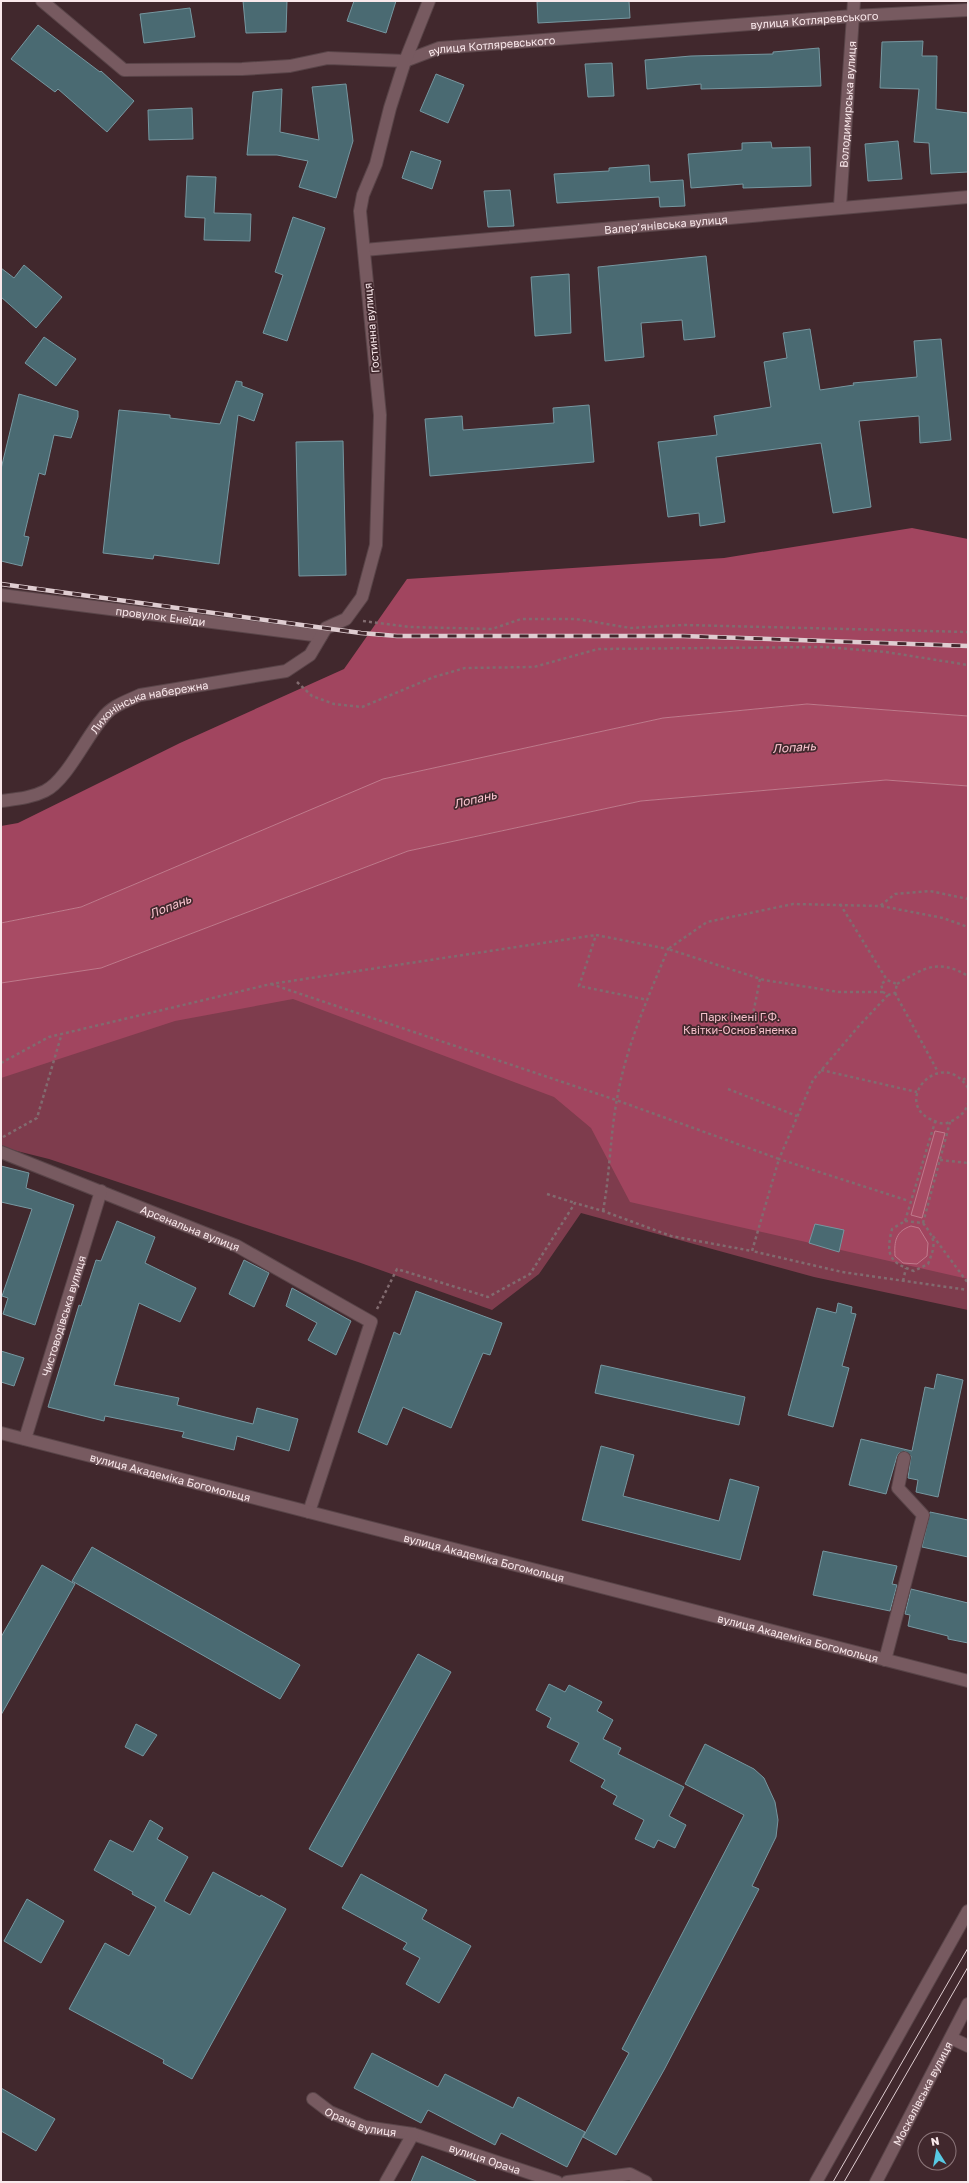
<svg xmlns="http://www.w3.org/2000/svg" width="969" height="2183" viewBox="0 0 969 2183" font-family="'Golos Text',sans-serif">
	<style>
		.green { fill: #7e3c4d }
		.forest { fill: #a1455f }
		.water { fill: #a84b64; stroke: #c07a8c }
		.building { fill: #4a6a72; stroke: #7697a0 }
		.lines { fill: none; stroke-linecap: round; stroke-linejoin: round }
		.minor-casing { stroke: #594448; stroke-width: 14 }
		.path { stroke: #816b6f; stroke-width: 2.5; stroke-dasharray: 3 3; stroke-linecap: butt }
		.minor { stroke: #775a60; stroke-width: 12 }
		.tram { stroke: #dfcdd1; stroke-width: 1 }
		.rail-casing { stroke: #dfcdd1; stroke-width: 4.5 }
		.rail { stroke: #41282d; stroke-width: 3; stroke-dasharray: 9; stroke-linecap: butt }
		.labels { text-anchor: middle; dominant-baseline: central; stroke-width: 3.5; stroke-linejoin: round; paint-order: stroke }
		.street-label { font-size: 11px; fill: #f9e8eb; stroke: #41282d }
		.park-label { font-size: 11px; fill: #f5c0ca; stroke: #41282d }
		.water-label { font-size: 12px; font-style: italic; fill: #fbc6d1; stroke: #41282d }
	</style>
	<rect width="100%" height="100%" fill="#41282d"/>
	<polygon class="green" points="968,786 968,1310 814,1277 581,1213 539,1274 492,1310 358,1262 49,1159 1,1147 1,983 101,968 408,851"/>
	<g class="forest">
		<polygon points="912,528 968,539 968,716 807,704 663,718 388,778 81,907 1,923 1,826 18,823 180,743 344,669 407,579 724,558"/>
		<polygon points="886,780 968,786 968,1279 630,1202 591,1128 554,1097 293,999 175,1021 1,1078 1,983 101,968 408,851 641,801"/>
	</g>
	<g class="water">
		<polygon points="807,704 968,716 968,786 886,780 641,801 408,851 101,968 1,983 1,923 81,907 383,779 663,718"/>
		<polygon points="935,1131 945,1133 922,1218 911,1215"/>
		<path d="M911,1226L919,1228L928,1243L927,1256L917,1264L903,1263L895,1256C894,1241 896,1231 911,1226Z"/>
	</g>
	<g class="building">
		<polygon points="243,1 287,1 286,32 246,33"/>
		<polygon points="354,1 396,1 386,33 347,21"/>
		<polygon points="537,1 629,1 630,18 538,23"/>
		<polygon points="190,8 195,37 144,43 140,14"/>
		<polygon points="38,25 100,72 101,71 134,101 107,132 58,89 55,92 11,59"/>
		<polygon points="923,41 922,56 937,56 936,109 968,113 968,172 931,174 929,143 914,142 919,89 880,88 882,42"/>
		<polygon points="819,48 821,86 701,89 701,84 647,89 645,60 691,56 773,54 773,52"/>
		<polygon points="612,63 614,96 588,97 585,64"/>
		<polygon points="436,74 464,85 448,123 420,111"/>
		<polygon points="346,84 353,141 336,198 299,187 308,161 277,155 247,155 253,92 282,89 280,132 319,140 312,87"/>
		<polygon points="192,108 193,139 149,140 148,110"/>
		<polygon points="898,141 902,179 868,181 865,144"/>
		<polygon points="771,142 772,148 810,147 811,186 743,188 743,184 691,188 688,154 742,150 742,143"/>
		<polygon points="411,151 441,161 432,189 402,178"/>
		<polygon points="649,165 650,182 683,180 685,206 660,207 659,197 557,203 554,174 609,171 609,168"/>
		<polygon points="187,176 216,177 214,213 251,214 250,241 204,240 205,218 185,217"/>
		<polygon points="510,190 514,226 488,227 484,191"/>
		<polygon points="293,217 325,228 287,341 263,333 283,275 275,272"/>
		<polygon points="706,256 715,337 684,340 682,320 641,323 644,357 605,361 598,267"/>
		<polygon points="24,265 62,297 36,328 1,297 1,268 14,278"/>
		<polygon points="569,274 571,333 535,336 531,277"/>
		<polygon points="810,329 820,390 854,385 853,383 917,377 914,341 941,339 951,440 920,443 919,416 859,421 871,507 833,513 821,443 716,457 725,522 700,526 699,513 668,517 658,442 717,435 714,416 771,407 764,362 787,358 783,333"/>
		<polygon points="44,337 76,359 56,386 25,363"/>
		<polygon points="236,381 242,382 242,386 263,394 254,421 238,415 219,564 154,555 153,559 103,553 119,410 170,415 170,418 220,424"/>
		<polygon points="19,394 78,411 78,417 71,438 54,435 45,475 39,473 24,536 29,537 22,566 1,561 1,469"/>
		<polygon points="589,405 594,462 430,476 425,419 462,416 463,430 554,423 553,408"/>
		<polygon points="343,441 346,575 299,576 296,442"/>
		<polygon points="1,1166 29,1173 26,1188 74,1205 35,1325 3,1314 8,1298 2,1296 32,1209 1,1202"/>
		<polygon points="117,1221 155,1237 145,1263 196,1288 180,1322 139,1303 114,1385 179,1398 177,1405 253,1424 257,1408 298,1419 289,1451 237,1436 234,1450 182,1437 184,1432 105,1416 104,1421 48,1407 79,1305 81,1306 96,1260 101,1261"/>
		<polygon points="815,1224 844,1230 839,1252 809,1243"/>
		<polygon points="244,1260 269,1273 254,1307 229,1294"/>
		<polygon points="292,1288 351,1321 336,1355 308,1340 317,1323 286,1306"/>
		<polygon points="416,1291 502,1323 490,1355 483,1353 451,1428 403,1407 387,1445 358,1432 394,1332 400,1335"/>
		<polygon points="838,1303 852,1307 851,1313 856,1314 842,1366 849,1368 833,1427 788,1415 817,1308 836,1313"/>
		<polygon points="1,1351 24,1358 14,1386 1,1382"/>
		<polygon points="601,1365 745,1397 739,1425 595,1393"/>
		<polygon points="937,1374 963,1380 938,1497 916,1492 918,1480 908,1478 911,1456 905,1451 899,1453 897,1456 886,1494 849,1485 861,1439 912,1451 925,1387 934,1389"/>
		<polygon points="601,1446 634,1455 623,1496 719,1521 730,1479 759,1487 740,1560 582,1520"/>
		<polygon points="930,1512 968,1520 968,1557 922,1547"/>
		<polygon points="92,1547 300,1665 280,1699 72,1581"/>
		<polygon points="823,1551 897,1566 892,1584 897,1585 890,1611 813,1595"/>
		<polygon points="42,1565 75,1584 1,1715 1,1637"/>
		<polygon points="911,1589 968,1603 968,1643 948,1639 948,1636 908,1626 910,1615 905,1614"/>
		<polygon points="418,1654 451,1672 342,1867 309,1849"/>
		<polygon points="549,1684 565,1692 569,1685 602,1702 597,1711 613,1720 603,1739 621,1748 618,1754 684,1787 669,1816 686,1825 675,1848 658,1840 654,1848 635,1839 644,1820 613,1804 617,1796 601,1787 605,1780 570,1761 579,1743 547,1727 551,1718 536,1710"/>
		<polygon points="136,1724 157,1735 143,1756 125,1747"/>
		<polygon points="705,1744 754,1769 764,1778 775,1802 778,1820 776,1837 752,1886 759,1889 664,2070 616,2155 583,2137 629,2053 622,2049 744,1815 685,1784"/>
		<polygon points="150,1820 163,1828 157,1839 188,1857 164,1901 190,1915 213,1872 260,1897 261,1895 286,1909 192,2079 163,2063 164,2060 69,2009 105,1943 129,1956 156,1907 132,1894 133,1892 94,1870 110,1840 133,1852"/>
		<polygon points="361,1874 427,1910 422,1919 471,1946 439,2003 406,1984 420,1958 403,1949 407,1943 342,1908"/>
		<polygon points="27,1899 64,1921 41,1963 4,1941"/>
		<polygon points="372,2053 438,2087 445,2074 513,2108 518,2097 585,2132 567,2167 501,2133 495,2145 428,2110 421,2123 354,2088"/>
		<polygon points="1,2088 55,2119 36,2151 1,2131"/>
		<polygon points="422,2156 478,2182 411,2182"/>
	</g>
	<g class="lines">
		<defs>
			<g id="minor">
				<path id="s1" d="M42,1L124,70L242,69L290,66L328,58L405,61L439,48L853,16L968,10"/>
				<path id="s2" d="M840,206L854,1"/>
				<path id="s3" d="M364,250L968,197"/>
				<path id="s4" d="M1,595L321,636"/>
				<path id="s5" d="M1,801C16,799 31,798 45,791C66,781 86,737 102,719C111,706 127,701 140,695L286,671L310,655L326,628L346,619L362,597L376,545L380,415L360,211L363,195L376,164L390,108L405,61L429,1"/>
				<path id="s6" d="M1,1152L237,1246L371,1322L309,1512"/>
				<path id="s7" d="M1,1433L968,1681"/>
				<path id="s8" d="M25,1439L101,1191"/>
				<polyline points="885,1660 923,1515 898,1488 904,1458"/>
				<polyline points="951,2038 968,2046"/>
				<path id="s9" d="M313,2099L330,2112L365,2127L413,2134L557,2182"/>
				<polyline points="386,2182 413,2134"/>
				<polyline points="567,2182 630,2174 646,2182"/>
				<polyline points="816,2182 968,1911"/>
				<path id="s10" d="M876,2182L968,2004"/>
			</g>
		</defs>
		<use href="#minor" class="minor-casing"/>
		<g class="path">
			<polyline points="363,621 410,627 492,629 521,619 576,619 631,628 684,625 968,632"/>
			<polyline points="297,682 312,696 334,704 362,707 434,677 465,668 534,667 598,649 826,647 886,652 968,665"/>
			<polyline points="840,904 887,980 897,984 895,993 888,995 883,992 881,984 887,980"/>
			<polyline points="881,906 943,918 968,927"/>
			<polyline points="271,984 616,1100 779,1159 752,1251 842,1272 968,1290"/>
			<path d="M897,984C924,968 938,958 968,976"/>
			<polyline points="883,992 839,992 764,980 668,949 707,922 793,904 880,906 895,894 930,891 968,899"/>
			<polyline points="895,993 938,1072"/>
			<polyline points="888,995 858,1027 813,1080 779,1159 909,1201"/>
			<polyline points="750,1029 760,979"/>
			<polyline points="1,1063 49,1037 271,984 596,935"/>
			<polyline points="821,1070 917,1092"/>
			<polyline points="963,1080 968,1076"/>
			<path d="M968,1088C942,1046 892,1100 930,1119C935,1121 941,1125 947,1123C957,1119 965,1114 968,1103"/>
			<polyline points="728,1089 797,1116"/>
			<polyline points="3,1137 37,1118 62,1033"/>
			<polyline points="940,1160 968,1163"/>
			<polyline points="547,1194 575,1203"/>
			<path d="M603,1211C610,1174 610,1136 617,1099C626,1046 648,998 668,949L596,935L579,986L648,1000"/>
			<path d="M905,1221L923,1223C936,1240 936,1244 928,1264L914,1271C888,1262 886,1254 892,1229Z"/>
			<polyline points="905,1221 935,1122"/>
			<polyline points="923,1223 950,1122"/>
			<polyline points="933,1236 968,1283"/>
			<polyline points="903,1281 906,1268"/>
			<polyline points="377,1309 397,1269 488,1297 530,1274 575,1203 603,1211 671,1236 752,1251"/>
		</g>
		<use href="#minor" class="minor"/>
		<g class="tram">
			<polyline points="833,2182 968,1948"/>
			<polyline points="844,2182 968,1967"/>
		</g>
		<defs>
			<polyline id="rail" points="1,584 361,633 397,636 683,636 968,646"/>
		</defs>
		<use href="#rail" class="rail-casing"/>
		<use href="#rail" class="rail"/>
	</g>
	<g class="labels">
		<g class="street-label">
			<text stroke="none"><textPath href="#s1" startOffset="802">вулиця Котляревського</textPath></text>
			<text stroke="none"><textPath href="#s1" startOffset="478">вулиця Котляревського</textPath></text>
			<text stroke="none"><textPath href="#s2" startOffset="102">Володимирська вулиця</textPath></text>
			<text stroke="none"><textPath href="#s3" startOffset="303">Валер’янівська вулиця</textPath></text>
			<text transform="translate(371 328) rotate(-95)">Гостинна вулиця</text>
			<text stroke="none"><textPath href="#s4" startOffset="161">провулок Енеїди</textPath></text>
			<text stroke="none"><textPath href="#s5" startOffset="187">Лихонінська набережна</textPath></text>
			<text stroke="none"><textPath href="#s6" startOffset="204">Арсенальна вулиця</textPath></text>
			<text stroke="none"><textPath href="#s8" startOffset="129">Чистоводівська вулиця</textPath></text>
			<text stroke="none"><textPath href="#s7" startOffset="175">вулиця Академіка Богомольця</textPath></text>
			<text stroke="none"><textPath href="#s7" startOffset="499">вулиця Академіка Богомольця</textPath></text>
			<text stroke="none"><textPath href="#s7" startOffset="823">вулиця Академіка Богомольця</textPath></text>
			<text stroke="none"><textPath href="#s10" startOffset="100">Москалівська вулиця</textPath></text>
			<text stroke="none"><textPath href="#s9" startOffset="54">Орача вулиця</textPath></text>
			<text stroke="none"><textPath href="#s9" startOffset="184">вулиця Орача</textPath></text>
		</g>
		<g class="park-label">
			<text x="740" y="1016">Парк імені Г.Ф.<tspan x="740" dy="13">Квітки-Основ'яненка</tspan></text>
		</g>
		<g class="water-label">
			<text transform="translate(794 747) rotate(-4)">Лопань</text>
			<text transform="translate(475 799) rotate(-13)">Лопань</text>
			<text transform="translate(170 906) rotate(-22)">Лопань</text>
		</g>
	</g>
	<rect width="969" height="2183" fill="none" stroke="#f9e8eb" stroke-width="4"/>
	<g transform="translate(937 2151) rotate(349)"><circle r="19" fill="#41282d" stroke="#8b7579"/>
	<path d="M0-3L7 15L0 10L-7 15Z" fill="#58c9e3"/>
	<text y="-6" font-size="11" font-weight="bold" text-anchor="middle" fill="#f9e8eb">N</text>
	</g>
</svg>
